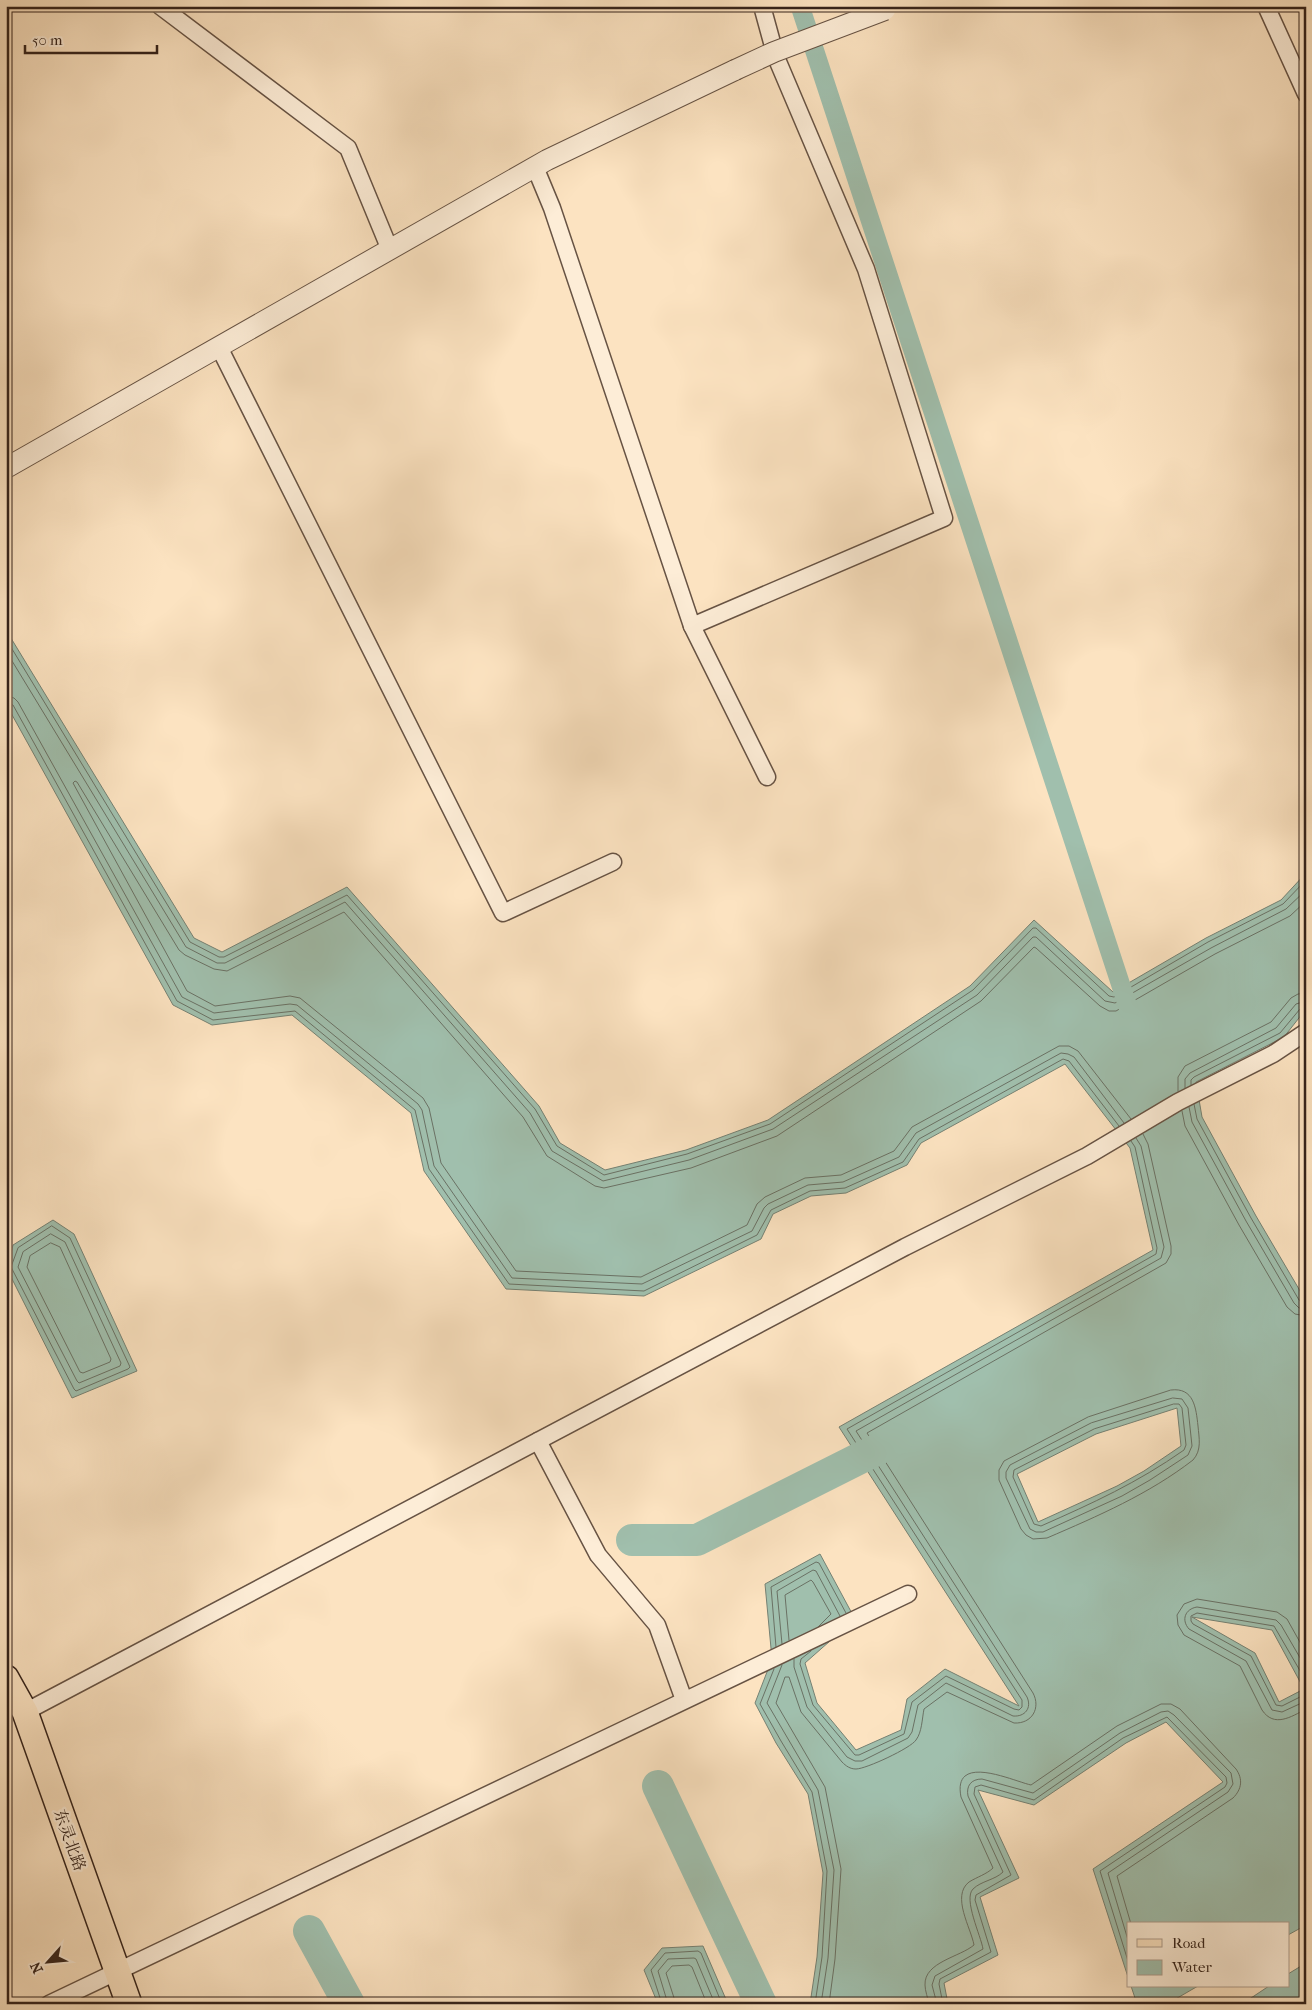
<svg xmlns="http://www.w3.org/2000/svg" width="1312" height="2010" viewBox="0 0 1312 2010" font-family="'IM FELL French Canon','Noto Serif SC',serif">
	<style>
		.water { fill: #a0bfad; stroke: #758173; fill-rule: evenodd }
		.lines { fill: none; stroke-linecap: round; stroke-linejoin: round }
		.shore { stroke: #6a7164; stroke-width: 1 }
		.canal { stroke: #a0bfad; stroke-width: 19 }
		.river { stroke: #a0bfad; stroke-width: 32 }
		.minor-casing { stroke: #675344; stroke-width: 19 }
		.tertiary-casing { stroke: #675344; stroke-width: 22 }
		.primary-casing { stroke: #35231b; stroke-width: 28 }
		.minor { stroke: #fdedd7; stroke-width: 16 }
		.tertiary { stroke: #fdedd7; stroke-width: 20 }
		.primary { stroke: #fce3c1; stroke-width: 25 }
		.tertiary-bridge-casing { stroke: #675344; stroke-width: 22; stroke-linecap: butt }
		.tertiary-bridge { stroke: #fdedd7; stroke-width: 20 }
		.labels { text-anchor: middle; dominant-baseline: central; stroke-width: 4.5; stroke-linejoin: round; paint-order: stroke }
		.street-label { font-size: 16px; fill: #35231b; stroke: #fdedd7 }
	</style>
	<rect width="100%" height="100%" fill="#fce3c1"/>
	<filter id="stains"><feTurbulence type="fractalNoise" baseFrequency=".004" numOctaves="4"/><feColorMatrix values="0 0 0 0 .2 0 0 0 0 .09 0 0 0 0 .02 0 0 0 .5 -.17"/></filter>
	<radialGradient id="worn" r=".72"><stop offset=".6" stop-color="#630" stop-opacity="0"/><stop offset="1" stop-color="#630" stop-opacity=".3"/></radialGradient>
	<g class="water">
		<path d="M6,630L194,938L222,952L347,887L539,1106L560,1143L605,1170L686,1150L768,1120L970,986L1034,920L1113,992L1206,938L1281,900L1306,873V1009L1284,1037L1196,1082L1202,1117L1256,1216L1306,1301V1925L1288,1935V1924H1128V1977L1093,1869L1223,1782L1166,1722L1126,1743L1034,1805L978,1790L1019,1878L980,1897L998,1955L944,1983L948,2004H810L817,1957L823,1873L808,1794L776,1743L755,1703L772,1659L765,1584L820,1554L855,1619L805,1663L817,1703L856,1750L901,1730L907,1699L945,1669L1019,1706L839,1427L1153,1250L1130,1148L1065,1064L921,1143L907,1165L846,1193L811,1196L773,1214L761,1239L644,1296L506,1289L424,1171L411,1113L292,1015L212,1025L173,1005L6,704ZM1177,1408L1181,1446L1144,1471L1117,1486L1038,1522L1017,1474L1096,1434ZM1192,1617L1272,1630L1304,1689L1279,1702L1255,1653Z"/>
		<polygon points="53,1220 74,1234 137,1371 72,1398 7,1269 13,1245"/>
		<polygon points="703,1946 728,2004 658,2004 644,1970 662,1948"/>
		<polygon points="1306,1963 1306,2004 1242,2004 1269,1986 1288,1986 1288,1974"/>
		<polygon points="1131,1986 1198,1986 1167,2004 1137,2004"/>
	</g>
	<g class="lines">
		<g class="shore">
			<polyline points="6,639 190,942 219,957 224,957 347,895 535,1109 557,1146 604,1175 687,1154 770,1124 973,990 1033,928 1036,928 1109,996 1114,997 1208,942 1283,904 1306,880"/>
			<polyline points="6,651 186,947 217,963 225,963 345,902 530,1113 552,1151 603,1181 689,1160 773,1129 977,995 1033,937 1036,937 1105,1001 1115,1003 1211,948 1286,909 1306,890"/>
			<polyline points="6,696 14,698 18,702 182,997 214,1013 290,1004 297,1005 418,1104 422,1110 434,1166 512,1278 642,1284 752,1231 764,1208 768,1204 808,1185 843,1182 899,1157 916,1133 1061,1053 1068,1054 1074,1057 1124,1123"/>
			<polyline points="6,702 13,705 177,1001 213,1020 295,1011 415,1110 429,1169 509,1284 644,1291 757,1235 771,1210 810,1191 845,1188 903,1162 919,1139 1063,1059 1069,1061 1119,1126"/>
			<polyline points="1191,1085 1191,1080 1194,1077 1280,1033 1300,1009 1306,1007"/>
			<polyline points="1185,1088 1185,1079 1190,1073 1276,1028 1296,1004 1306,1001"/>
			<polyline points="1178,1091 1178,1077 1185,1066 1271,1022 1291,998 1298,994 1306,993"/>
			<polyline points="1194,1104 1197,1119 1251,1218 1299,1300 1306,1303"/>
			<polyline points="1189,1107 1192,1122 1246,1221 1294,1303 1299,1308 1306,1309"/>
			<polyline points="1182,1111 1185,1126 1239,1225 1287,1307 1295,1314 1306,1316"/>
			<polyline points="1131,1119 1078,1051 1069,1046 1059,1046 912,1127 894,1151 841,1175 805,1178 765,1197 757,1204 747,1225 641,1277 516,1271 441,1163 429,1108 423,1098 300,998 290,996 215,1006 187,991 73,783 75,781 77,782 179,950 185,955 214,969 227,971 344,912 523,1117 547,1156 595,1186 604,1188 691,1168 777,1136 981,1001 1034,947 1036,948 1100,1006 1109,1011 1116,1011 1215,954 1290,916 1306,901"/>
			<polygon points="52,1226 70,1238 130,1367 128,1369 76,1391 74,1389 11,1267 18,1248"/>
			<polygon points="51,1234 65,1242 121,1363 120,1366 79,1383 77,1381 18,1267 23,1252"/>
			<polygon points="51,1243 60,1247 111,1359 110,1362 83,1373 80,1372 27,1267 30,1256"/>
			<path d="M1171,1390C1194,1387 1196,1408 1198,1426C1199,1438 1202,1450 1193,1460C1149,1494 1098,1516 1047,1538L1033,1539L1026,1535L1021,1529L999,1480V1470L1004,1461L1088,1417Z"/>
			<polygon points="1173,1398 1182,1399 1188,1408 1192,1446 1188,1455 1150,1480 1122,1496 1043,1532 1036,1532 1030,1529 1006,1478 1006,1472 1010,1465 1091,1423"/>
			<path d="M1174,1404H1179L1182,1408L1186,1445L1184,1450C1137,1483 1093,1503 1041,1526L1034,1524L1013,1477L1014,1470L1094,1429Z"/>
			<polyline points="789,1640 785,1595 811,1580 813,1582 831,1614 818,1627"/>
			<polyline points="782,1644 777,1591 813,1570 816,1571 840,1616"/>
			<polyline points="776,1647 771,1587 816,1562 819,1563 846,1613"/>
			<polyline points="811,1651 801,1659 800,1664 813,1705 855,1755 859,1755 904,1734 912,1702 946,1676 1014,1709 1019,1710 1022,1707 1022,1700 847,1429 1156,1254 1157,1248 1135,1147 1131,1141"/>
			<path d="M1306,1653L1287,1619L1277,1612L1197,1599L1184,1604L1177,1615L1178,1625L1184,1635L1240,1666L1262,1710C1274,1728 1291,1717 1306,1709"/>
			<path d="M794,1659V1667L807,1707L847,1757L855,1761H862L908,1738L912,1732L918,1705L946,1683L1013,1716C1025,1717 1032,1708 1027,1697L856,1431L1161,1258L1164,1247L1141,1146L1136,1138"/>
			<polyline points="782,1665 767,1703 818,1790 834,1870 828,1958 821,2004"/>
			<path d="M1306,1668L1281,1625L1276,1620L1197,1607C1185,1609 1181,1620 1189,1629L1246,1661L1272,1710L1282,1712L1306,1701"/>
			<polyline points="774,1669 760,1704 781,1741 812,1792 827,1871 822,1957 815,2004"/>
			<polyline points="1306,1681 1274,1626 1197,1613 1191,1616 1191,1621 1193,1624 1251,1656 1276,1705 1282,1706 1306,1694"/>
			<polyline points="662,2004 651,1970 665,1953 698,1951 701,1953 722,2004"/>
			<polyline points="668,2004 658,1971 668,1959 694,1958 696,1959 715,2004"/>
			<polyline points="676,2004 666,1973 672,1966 689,1965 692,1967 707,2004"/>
			<path d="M829,2004L835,1959L841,1869L825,1787L776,1703L785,1677H789L801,1712L842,1762C846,1766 850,1769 856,1769C866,1769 911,1748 916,1740C922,1732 922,1719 924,1709L947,1692L1014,1723C1032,1724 1041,1708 1033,1693L867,1433L1166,1263L1171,1254V1246L1148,1144L1143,1134"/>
			<path d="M929,2004C928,1998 925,1991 925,1985C924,1962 960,1957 974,1945C971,1928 951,1896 969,1882C977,1877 987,1874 993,1868L961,1797C952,1752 1013,1781 1031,1785L1117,1726L1161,1704H1171L1180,1709L1236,1769C1243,1779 1242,1789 1233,1798L1117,1876L1131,1924"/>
			<path d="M937,2004L932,1985L935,1976L983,1949C981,1936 963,1899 973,1889C981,1881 995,1880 1003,1872L968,1796C966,1786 971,1779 982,1779L1033,1793L1120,1733L1161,1712L1168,1711L1174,1715L1231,1773L1233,1784L1228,1792L1108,1873L1128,1940"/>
			<polyline points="943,2004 939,1984 940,1979 991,1952 975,1900 976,1895 1011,1875 974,1794 975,1787 981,1785 1034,1800 1123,1738 1167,1717 1226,1777 1227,1783 1225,1787 1100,1871 1128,1961"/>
		</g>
		<polyline class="canal" points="800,6 1129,1010"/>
		<g class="river">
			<polyline points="632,1540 697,1540 898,1439"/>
			<polyline points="658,1786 761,2004"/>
			<polyline points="309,1931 349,2004"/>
		</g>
		<defs>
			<g id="minor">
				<polyline points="160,6 348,148 390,250"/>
				<polyline points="1266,6 1306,94"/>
				<polyline points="535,167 552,208 692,626 767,777"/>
				<polyline points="219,347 503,913 613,862"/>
				<polyline points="692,626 944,518 866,269 776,57 762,6"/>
				<polyline points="538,1441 598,1555 657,1625 684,1700"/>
				<polyline points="25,1712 905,1247 1087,1156 1178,1102 1273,1054 1306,1032"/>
				<polyline points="49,2004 908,1594"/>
			</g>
			<polyline id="tertiary" points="6,468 547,160 735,70"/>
			<polyline id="primary" points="6,1678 25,1712 129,2004"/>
		</defs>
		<use href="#minor" class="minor-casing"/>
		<use href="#tertiary" class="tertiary-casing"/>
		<use href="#primary" class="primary-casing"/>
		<use href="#minor" class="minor"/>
		<use href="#tertiary" class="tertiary"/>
		<use href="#primary" class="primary"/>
		<defs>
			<polyline id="tertiary-bridge" points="735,70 774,52 885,10"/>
		</defs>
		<use href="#tertiary-bridge" class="tertiary-bridge-casing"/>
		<use href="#tertiary-bridge" class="tertiary-bridge"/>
	</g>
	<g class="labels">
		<g class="street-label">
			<text transform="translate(70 1840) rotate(70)">东灵北路</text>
		</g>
	</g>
	<rect width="1312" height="2010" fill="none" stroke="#fce3c1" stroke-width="25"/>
	<rect x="8" y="8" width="1297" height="1995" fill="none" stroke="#35231b" stroke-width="2.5"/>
	<rect x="12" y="12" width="1287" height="1985" fill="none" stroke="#35231b"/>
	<rect x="1127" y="1922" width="162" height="65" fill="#fdedd7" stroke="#ad9c8c"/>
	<rect x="1137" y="1939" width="25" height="8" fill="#fce3c1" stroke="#ad9c8c"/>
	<text x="1172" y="1948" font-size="15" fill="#35231b">Road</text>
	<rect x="1137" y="1960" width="25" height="15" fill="#a0bfad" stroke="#ad9c8c"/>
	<text x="1172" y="1972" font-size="15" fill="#35231b">Water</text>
	<g transform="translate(48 1962) rotate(243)" stroke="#fdedd7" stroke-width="4" paint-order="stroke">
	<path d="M0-4L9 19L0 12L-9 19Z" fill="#35231b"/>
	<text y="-8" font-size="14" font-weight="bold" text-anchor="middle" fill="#35231b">N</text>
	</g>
	<path d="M25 45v8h132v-8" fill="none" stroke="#35231b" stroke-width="2.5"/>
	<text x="32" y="45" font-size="15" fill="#35231b" stroke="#fdedd7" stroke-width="4" paint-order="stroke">50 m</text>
	<rect width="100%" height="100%" filter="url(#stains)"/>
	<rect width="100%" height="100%" fill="url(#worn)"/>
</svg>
